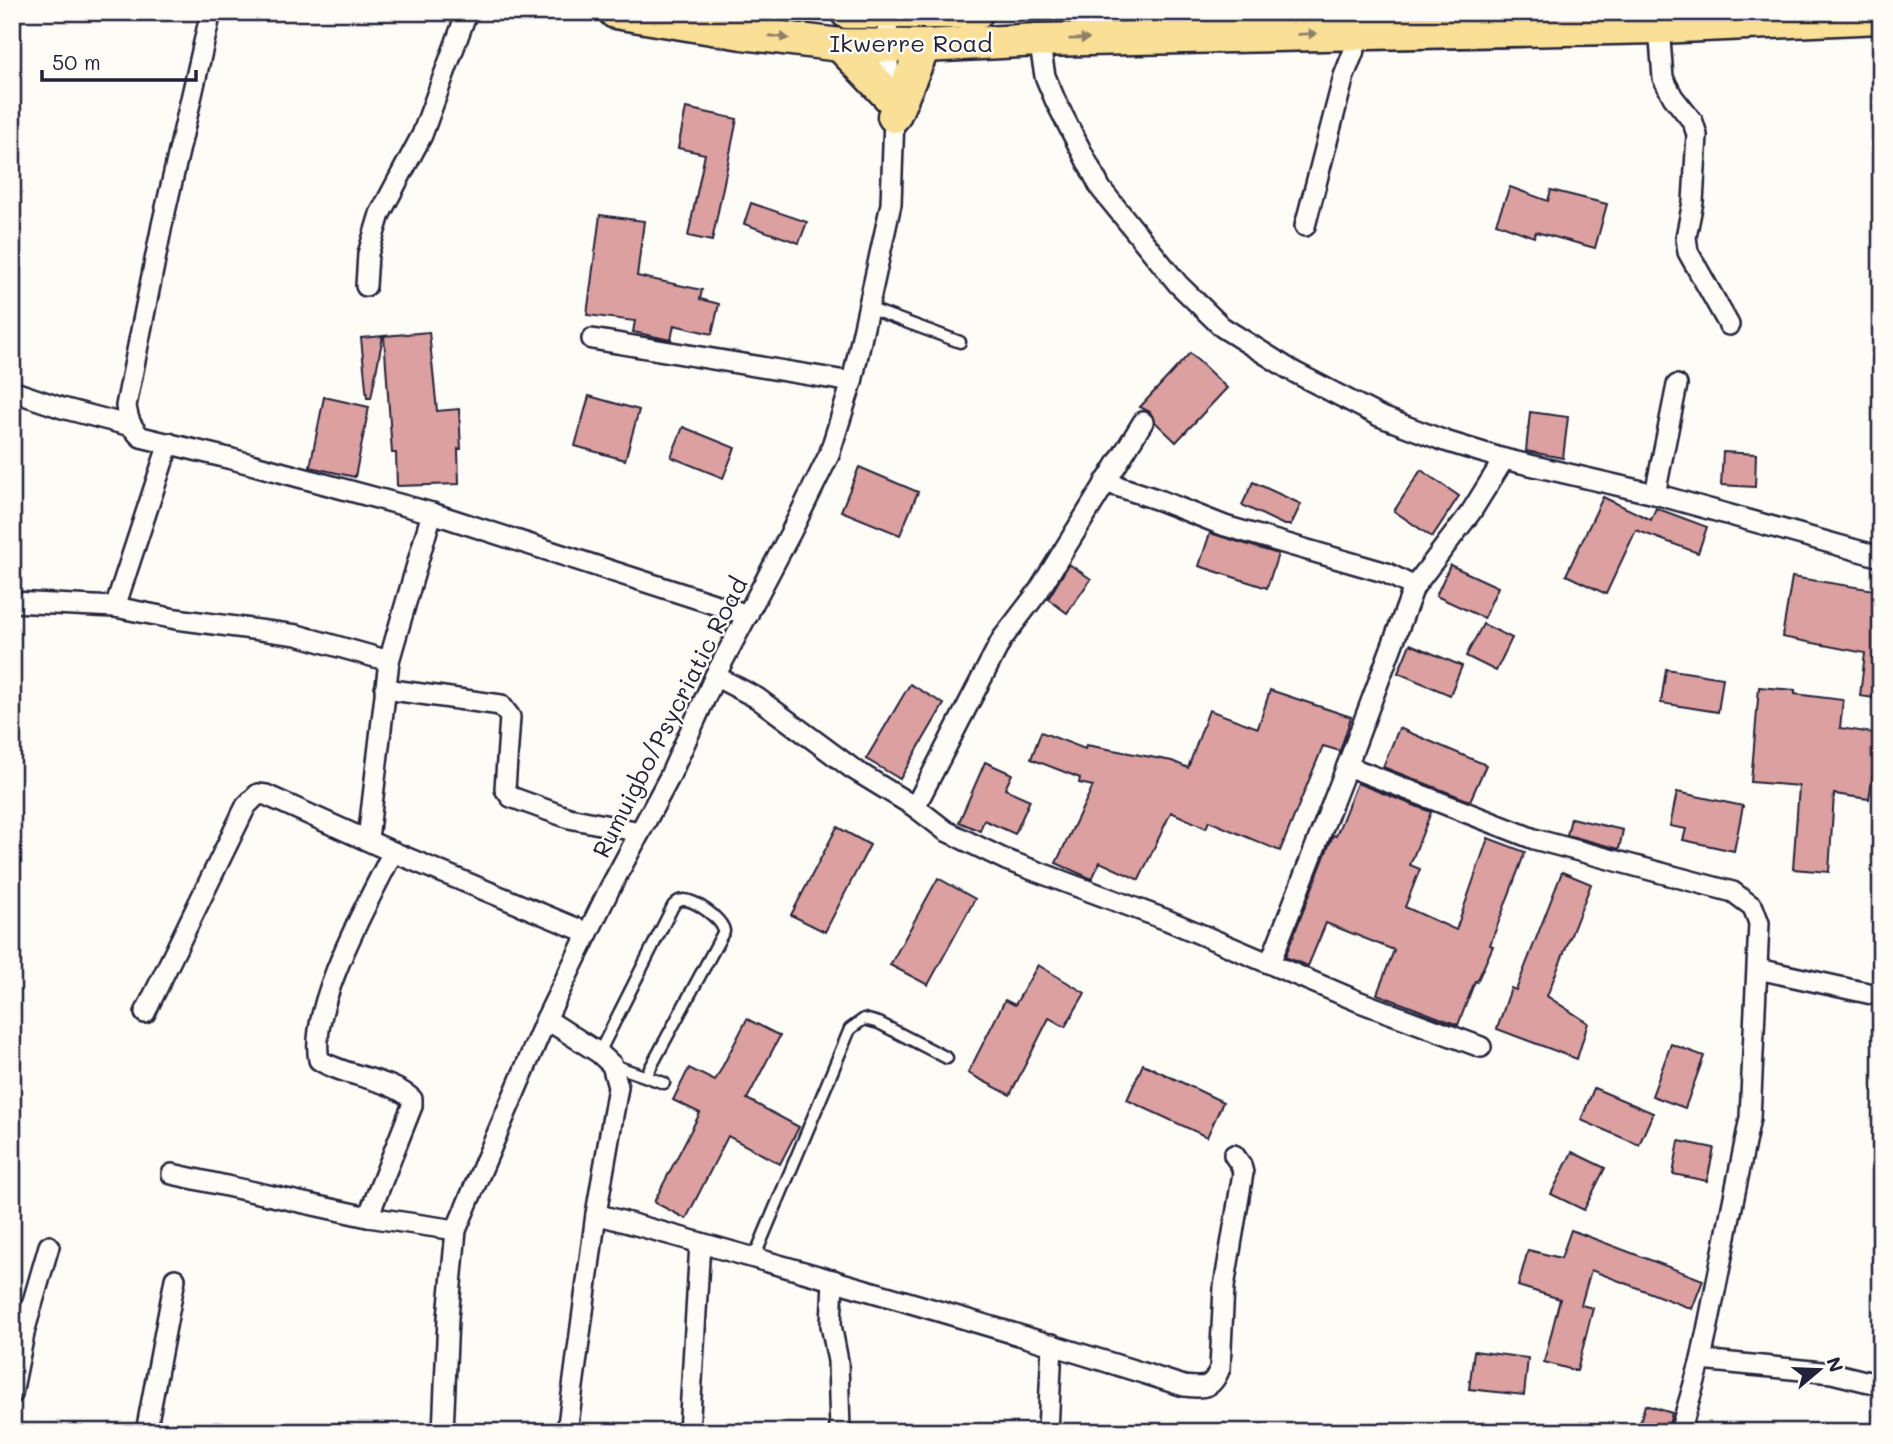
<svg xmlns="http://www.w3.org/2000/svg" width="1893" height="1444" viewBox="0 0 1893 1444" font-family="Mali,sans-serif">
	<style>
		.building { fill: #dba09f; stroke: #22223b; stroke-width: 2 }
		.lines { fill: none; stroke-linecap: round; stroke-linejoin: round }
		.lane-casing { stroke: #22223b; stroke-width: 15 }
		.street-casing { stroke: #22223b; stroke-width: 24 }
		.primary-casing { stroke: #22223b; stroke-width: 37 }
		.lane { stroke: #fdfcf7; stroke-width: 10 }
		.street { stroke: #fdfcf7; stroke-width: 19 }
		.primary { stroke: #fadf96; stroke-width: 32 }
		.oneway { fill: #8e8068 }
		.labels { text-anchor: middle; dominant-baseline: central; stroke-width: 5; stroke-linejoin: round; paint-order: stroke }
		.street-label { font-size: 24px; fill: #22223b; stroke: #fdfcf7 }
	</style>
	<rect width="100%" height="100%" fill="#fdfcf7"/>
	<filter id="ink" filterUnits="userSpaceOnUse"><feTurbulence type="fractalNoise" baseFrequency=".0143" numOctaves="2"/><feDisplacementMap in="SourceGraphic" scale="14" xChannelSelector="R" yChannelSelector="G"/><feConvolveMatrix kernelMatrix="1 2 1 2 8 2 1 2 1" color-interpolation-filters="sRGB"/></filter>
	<g filter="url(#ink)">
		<g class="building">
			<polygon points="686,108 737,119 712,241 688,236 705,154 678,148"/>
			<polygon points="1510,187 1548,201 1551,190 1607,204 1595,248 1536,232 1534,237 1496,223"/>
			<polygon points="751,203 807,222 799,243 744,224"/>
			<polygon points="600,215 644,221 637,276 702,290 700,299 719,304 712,334 674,325 671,340 633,332 635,321 587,315"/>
			<polygon points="429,332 437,411 459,409 461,449 458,449 459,484 397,486 396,453 392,453 384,336"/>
			<polygon points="383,336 371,398 367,398 361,338"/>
			<polygon points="1190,353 1227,388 1176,442 1155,422 1150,412 1140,407"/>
			<polygon points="589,396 639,410 625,460 575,446"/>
			<polygon points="324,397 369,407 355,477 310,467"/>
			<polygon points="1530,412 1568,417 1563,458 1526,451"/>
			<polygon points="683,427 735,448 723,478 671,457"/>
			<polygon points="1723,452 1756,454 1755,487 1721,485"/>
			<polygon points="859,467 918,492 900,535 841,511"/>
			<polygon points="1421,470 1459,496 1432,537 1394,511"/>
			<polygon points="1253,482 1301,504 1291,525 1284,525 1242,505"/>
			<polygon points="1603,497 1651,520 1656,508 1707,527 1698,553 1636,530 1606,594 1566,575"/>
			<polygon points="1210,533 1278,554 1267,588 1199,566"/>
			<polygon points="1069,564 1091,579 1067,613 1048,599"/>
			<polygon points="1450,565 1498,587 1484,618 1436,596"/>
			<polygon points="1792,577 1881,591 1881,699 1860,696 1865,653 1782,637"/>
			<polygon points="1483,624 1512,638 1496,671 1466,656"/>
			<polygon points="1410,644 1462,666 1450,695 1398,673"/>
			<polygon points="1666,669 1723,678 1718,712 1661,703"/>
			<polygon points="910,684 944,704 900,779 866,759"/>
			<polygon points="1759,687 1795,690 1795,694 1843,700 1840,728 1879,734 1869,799 1834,794 1829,872 1793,869 1799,786 1751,782"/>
			<polygon points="1270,690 1351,717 1340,751 1323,746 1280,851 1209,821 1206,828 1171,812 1139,880 1100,862 1092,879 1056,863 1093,786 1079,783 1080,778 1031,759 1041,732 1085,749 1086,745 1172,761 1188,768 1209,710 1258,728"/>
			<polygon points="1399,728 1486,765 1470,801 1383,767"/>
			<polygon points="985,762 1012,774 1005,789 1030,800 1015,834 984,820 980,831 959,822"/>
			<polygon points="1357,783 1431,812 1410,865 1420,869 1405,907 1456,930 1488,838 1525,852 1490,945 1493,946 1477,982 1475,981 1458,1025 1377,994 1394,950 1326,923 1308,966 1285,957 1333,835 1336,836"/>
			<polygon points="1677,792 1743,806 1734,851 1683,840 1686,829 1670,826"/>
			<polygon points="1571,818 1623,830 1619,849 1567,835"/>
			<polygon points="837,827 870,845 825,932 791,915"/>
			<polygon points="1562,872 1591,884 1547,996 1588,1023 1577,1059 1497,1029 1511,988 1516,990"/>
			<polygon points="938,878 975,899 928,985 890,965"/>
			<polygon points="1038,965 1085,993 1065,1027 1049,1018 1010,1095 968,1073 1005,1000 1015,1005"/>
			<polygon points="747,1019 780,1036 747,1099 799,1127 780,1164 728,1136 686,1219 654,1202 700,1113 673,1100 689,1068 715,1081"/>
			<polygon points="1671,1044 1704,1056 1685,1108 1652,1096"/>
			<polygon points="1143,1064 1223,1102 1207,1137 1127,1100"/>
			<polygon points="1594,1088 1653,1113 1639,1145 1581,1120"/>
			<polygon points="1679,1141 1714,1148 1707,1181 1673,1174"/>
			<polygon points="1572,1152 1605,1168 1584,1210 1551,1194"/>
			<polygon points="1571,1230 1703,1280 1692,1309 1591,1270 1581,1305 1593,1308 1577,1371 1544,1362 1560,1299 1518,1286 1528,1250 1561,1258"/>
			<polygon points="1474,1351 1528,1358 1524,1395 1469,1389"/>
			<polygon points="1645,1405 1672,1413 1667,1432 1637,1432"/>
		</g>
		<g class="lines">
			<defs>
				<g id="lane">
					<polyline points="868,308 960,342"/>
					<path d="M599,1053L673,906C676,903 678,900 683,900C694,899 722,919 724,931L646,1076"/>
					<polyline points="613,1065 664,1083"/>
					<polyline points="754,1258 850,1029 864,1019 879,1023 947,1058"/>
				</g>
				<g id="street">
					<path d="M211,12L162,225L126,406C128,419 131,428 141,437L232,459L432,513L748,615"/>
					<polyline points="1659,27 1663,78 1673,97 1693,122 1697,135 1693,202 1686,237 1688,252 1729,325"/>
					<polyline points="1039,40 1045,76 1056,102 1101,189 1178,284 1222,327 1294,372 1379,416 1445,441 1504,459 1655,494 1881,557"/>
					<polyline points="1305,226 1344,76 1361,33"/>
					<polyline points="366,286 368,254 380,214 422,135 467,12"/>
					<polyline points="592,339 852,382"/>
					<polyline points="12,391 62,408 131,426"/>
					<polyline points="1105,482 1159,500 1225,526 1387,573 1414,587"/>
					<polyline points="1655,494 1677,385"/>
					<polyline points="12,602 115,607 176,619 297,635 389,661"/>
					<polyline points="115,607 169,443"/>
					<polyline points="715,676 757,698 853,769 915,807 946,831 1006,860 1167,920 1360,1002 1481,1047"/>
					<polyline points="385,689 501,705 510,717 505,789 511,797 569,818 640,832"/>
					<polyline points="1347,766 1534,839 1733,892 1753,907 1759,923 1750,1118 1701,1360 1680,1432"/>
					<polyline points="915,807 1002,639 1038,592 1143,422"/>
					<polyline points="368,839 389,661 432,513"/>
					<polyline points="1270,963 1347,766 1414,587 1471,512 1504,459"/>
					<polyline points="1758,969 1881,996"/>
					<polyline points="145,1013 246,806 258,794 266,795 393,852 588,933"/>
					<polyline points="546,1019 599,1053 612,1065 618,1087 596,1214"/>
					<polyline points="172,1174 368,1217 456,1230"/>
					<path d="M368,1217L412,1106V1099C389,1078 346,1077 319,1060C308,1008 369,900 393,852"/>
					<polyline points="833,1280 831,1325 838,1361 840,1432"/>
					<polyline points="1701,1360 1832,1373 1881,1385"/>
					<polyline points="12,1394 25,1329 49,1246"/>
					<polyline points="146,1432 175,1279"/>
					<polyline points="443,1432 448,1318 456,1230 546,1019 609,890 669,778 715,676 791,532 829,455 852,382 891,204 894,116 889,96 887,13"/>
					<path d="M567,1432L596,1214C793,1268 989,1324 1184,1386C1205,1388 1212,1389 1220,1368L1224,1287L1243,1173L1241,1165L1234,1155"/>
					<polyline points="689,1432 700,1243"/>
					<polyline points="1048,1432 1052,1344"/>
				</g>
				<g id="primary">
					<polyline points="615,12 742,33 840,45 924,46 1039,40 1659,27 1881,17"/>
					<polyline points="847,12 977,12"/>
					<polyline points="840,45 889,96"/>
					<polyline points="894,116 924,46"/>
				</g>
			</defs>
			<use href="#lane" class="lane-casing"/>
			<use href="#street" class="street-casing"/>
			<use href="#primary" class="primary-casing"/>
			<use href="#lane" class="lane"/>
			<use href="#street" class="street"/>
			<use href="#primary" class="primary"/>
		</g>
		<defs><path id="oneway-solid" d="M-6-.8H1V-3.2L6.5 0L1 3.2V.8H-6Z" transform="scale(1.75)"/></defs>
		<g class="oneway">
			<use href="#oneway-solid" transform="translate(1307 34) rotate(-2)"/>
			<use href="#oneway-solid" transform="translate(779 37) rotate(7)"/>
			<use href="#oneway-solid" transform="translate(1079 39) rotate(-1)"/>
		</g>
	</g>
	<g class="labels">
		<g class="street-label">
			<text x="911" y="42">Ikwerre Road</text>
			<text transform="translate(669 717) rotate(-63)">Rumuigbo/Psycriatic Road</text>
		</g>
	</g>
	<rect width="1893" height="1444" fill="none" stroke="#fdfcf7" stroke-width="42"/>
	<rect x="21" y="21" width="1851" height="1402" fill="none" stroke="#22223b" stroke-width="2.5" filter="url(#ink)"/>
	<g transform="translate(1819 1370) rotate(71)" stroke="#fdfcf7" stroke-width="5" paint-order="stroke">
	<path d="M0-5L12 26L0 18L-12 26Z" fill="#22223b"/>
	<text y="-10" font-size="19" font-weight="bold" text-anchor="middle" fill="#22223b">N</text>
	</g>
	<path d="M42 70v10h154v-10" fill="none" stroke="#22223b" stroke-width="3.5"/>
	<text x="52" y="70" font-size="21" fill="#22223b" stroke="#fdfcf7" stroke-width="5" paint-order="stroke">50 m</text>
</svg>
